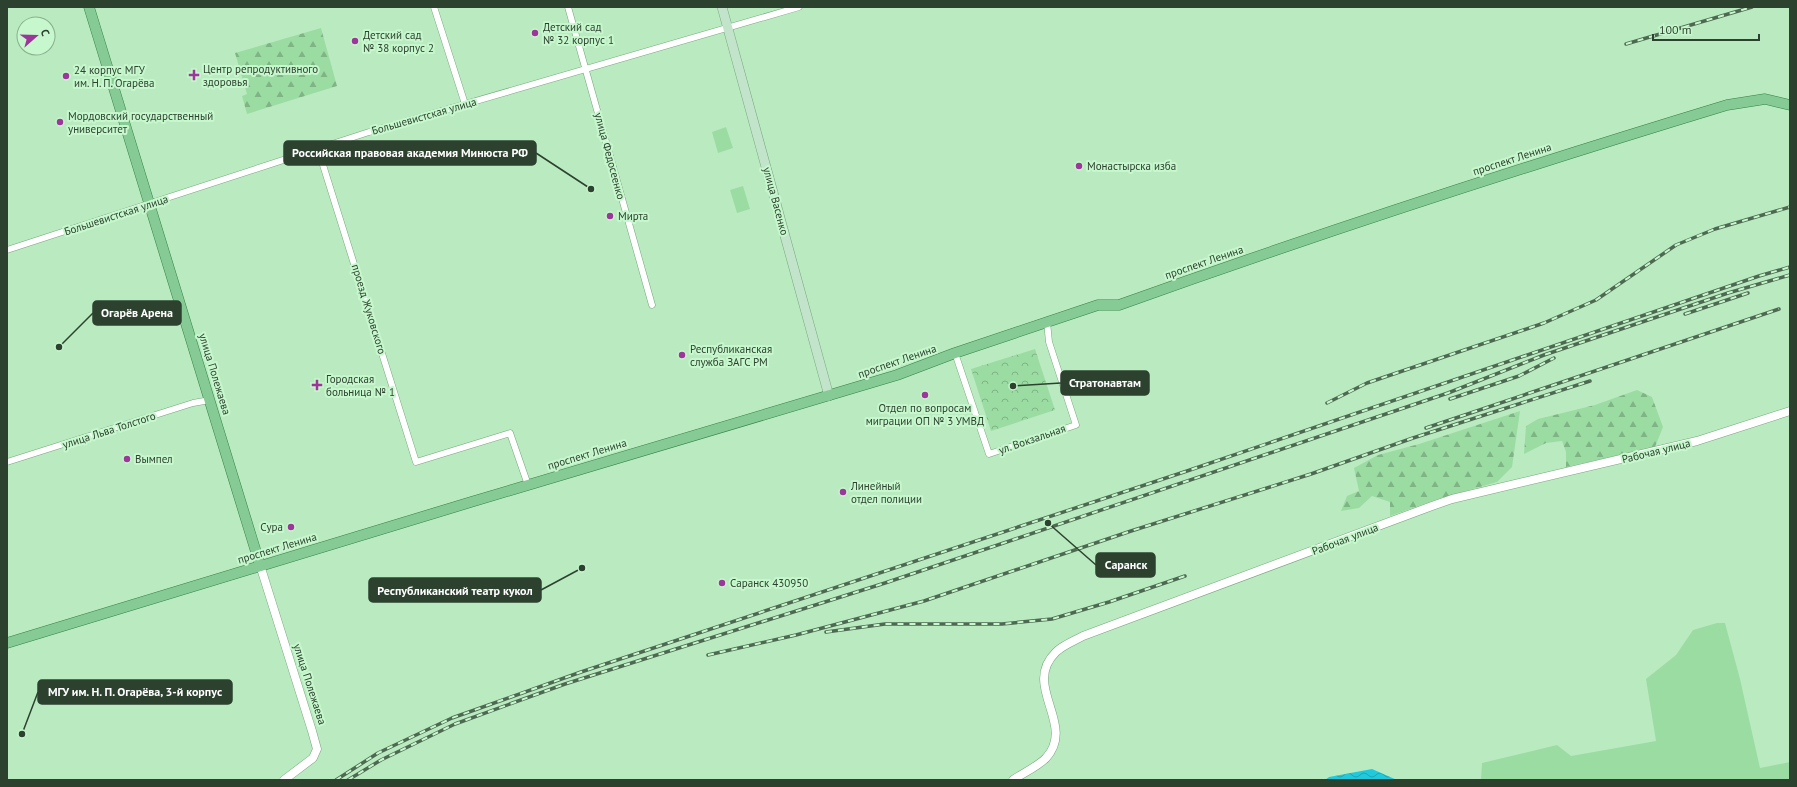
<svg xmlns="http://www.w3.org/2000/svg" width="1797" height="787" viewBox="0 0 1797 787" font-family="'PT Sans',sans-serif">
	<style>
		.green { fill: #9bdca3 }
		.forest { fill: url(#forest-firs) }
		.park { fill: url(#park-crowns) }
		.water { fill: url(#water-waves) }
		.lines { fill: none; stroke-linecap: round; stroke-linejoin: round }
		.minor-casing { stroke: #76a57c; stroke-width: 7 }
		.tertiary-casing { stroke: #76a57c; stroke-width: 9 }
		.secondary-casing { stroke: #76a57c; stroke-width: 10 }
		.primary-casing { stroke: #328344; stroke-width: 11 }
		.minor { stroke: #fff; stroke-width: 6 }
		.tertiary { stroke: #fff; stroke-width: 8 }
		.secondary { stroke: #c2e4ca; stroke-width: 9 }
		.primary { stroke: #86ca96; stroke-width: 10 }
		.rail-casing { stroke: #4e6951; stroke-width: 3.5 }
		.rail { stroke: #c7f8cd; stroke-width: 2; stroke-dasharray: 6; stroke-linecap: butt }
		.poi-dot { fill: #9c369b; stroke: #c7f8cd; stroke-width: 1.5 }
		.labels { text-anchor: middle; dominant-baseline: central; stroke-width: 4; stroke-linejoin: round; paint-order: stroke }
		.poi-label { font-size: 11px; fill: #2d412f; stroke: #c7f8cd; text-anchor: start }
		.street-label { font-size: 11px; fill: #2d412f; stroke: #c7f8cd }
		.leader { fill: none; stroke: #2d412f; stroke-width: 1.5 }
		.callout-dot { fill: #2d412f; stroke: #c7f8cd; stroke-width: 1.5 }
		.callout { fill: #2d412f; stroke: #2d412f; stroke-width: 1.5 }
		.callout-label { font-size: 12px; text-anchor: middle; font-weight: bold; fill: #fff }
	</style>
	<defs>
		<pattern id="forest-firs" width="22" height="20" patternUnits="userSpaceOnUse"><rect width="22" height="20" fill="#9bdca3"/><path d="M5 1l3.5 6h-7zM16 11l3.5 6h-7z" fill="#7fb485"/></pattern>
		<pattern id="park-crowns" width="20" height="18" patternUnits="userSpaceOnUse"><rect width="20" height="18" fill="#9bdca3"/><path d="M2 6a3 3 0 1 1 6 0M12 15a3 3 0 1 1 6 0" fill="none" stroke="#7fb485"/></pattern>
		<pattern id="water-waves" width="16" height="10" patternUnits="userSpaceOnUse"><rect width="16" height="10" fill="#21c9dd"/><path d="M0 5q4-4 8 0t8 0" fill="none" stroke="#1da5b4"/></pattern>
	</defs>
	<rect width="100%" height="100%" fill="#baebc0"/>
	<g class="green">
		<polygon points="726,127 733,148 718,153 712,132"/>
		<polygon points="743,186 750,209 737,213 730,190"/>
		<polygon points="1717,623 1725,623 1740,679 1760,768 1790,762 1790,780 1481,780 1482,763 1557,745 1571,756 1656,741 1646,679 1676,655 1693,630"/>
	</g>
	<g class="forest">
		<polygon points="321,28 337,86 247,114 242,96 247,94 235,53"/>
		<polygon points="1637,390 1652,397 1663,427 1655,447 1566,467 1566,452 1562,441 1546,443 1524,454 1526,426 1538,419 1595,405"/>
		<polygon points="1520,411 1512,467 1497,482 1438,499 1390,516 1390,502 1372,496 1359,508 1341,511 1347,496 1359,491 1354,468 1378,455 1419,444"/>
	</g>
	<polygon class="park" points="1035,349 1055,410 991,431 971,369"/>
	<polygon class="water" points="1372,769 1397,780 1325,780 1329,777"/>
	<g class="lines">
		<defs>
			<g id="minor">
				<polyline points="434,7 465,104"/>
				<polyline points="568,7 652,305"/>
				<polyline points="318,149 416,462 510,433 528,485"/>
				<polyline points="7,250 369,132 799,7"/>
				<polyline points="955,353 989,454 1076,425 1049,342 1047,322"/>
				<polyline points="7,462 193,403 210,400"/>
			</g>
			<g id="tertiary">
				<polyline points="260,565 312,731 317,749 313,758 284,780"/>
				<path d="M1013,780C1023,773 1037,767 1046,758C1077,724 1021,686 1056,652C1063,645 1074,641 1083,636L1432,506L1452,499L1697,441L1790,411"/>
			</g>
			<polyline id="secondary" points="722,7 829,396"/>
			<g id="primary">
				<polyline points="89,7 260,565"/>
				<path d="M7,643L471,502L897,375L955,353L1098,305H1119C1320,233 1523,167 1727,105L1765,99L1790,105"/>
			</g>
		</defs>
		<use href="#minor" class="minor-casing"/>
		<use href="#tertiary" class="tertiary-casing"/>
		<use href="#secondary" class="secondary-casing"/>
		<use href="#primary" class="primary-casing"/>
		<use href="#minor" class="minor"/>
		<use href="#tertiary" class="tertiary"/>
		<use href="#secondary" class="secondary"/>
		<use href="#primary" class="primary"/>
		<defs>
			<g id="rail">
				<polyline points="1626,44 1752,7"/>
				<polyline points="1685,314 1748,293"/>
				<polyline points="1450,399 1519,376 1554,358"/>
				<polyline points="1327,403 1367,383 1544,323 1596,300 1676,245 1715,229 1790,207"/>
				<polyline points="1426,428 1779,309"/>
				<polyline points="826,632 885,624 1002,624 1052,619 1109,602 1185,576"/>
				<polyline points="708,655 796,635 924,601 1131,531 1311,474 1413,438 1590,381"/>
				<polyline points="336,780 378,753 452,718 581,672 1187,471 1759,276 1790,267"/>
				<polyline points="348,780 381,760 455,724 565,684 885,583 1448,393 1544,355 1728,293 1790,275"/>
			</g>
		</defs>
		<use href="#rail" class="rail-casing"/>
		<use href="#rail" class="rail"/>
	</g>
	<g class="poi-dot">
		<circle cx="535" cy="33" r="4"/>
		<circle cx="355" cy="41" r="4"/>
		<path d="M192 69h4v4h4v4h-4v4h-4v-4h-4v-4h4z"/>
		<circle cx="66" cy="76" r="4"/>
		<circle cx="60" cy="122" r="4"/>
		<circle cx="1079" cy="166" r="4"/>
		<circle cx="610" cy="216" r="4"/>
		<circle cx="682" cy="355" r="4"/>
		<path d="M315 379h4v4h4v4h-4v4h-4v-4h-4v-4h4z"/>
		<circle cx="925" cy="395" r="4"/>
		<circle cx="127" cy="459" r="4"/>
		<circle cx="843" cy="492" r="4"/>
		<circle cx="291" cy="527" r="4"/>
		<circle cx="722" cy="583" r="4"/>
	</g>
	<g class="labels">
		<g class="poi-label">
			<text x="543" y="27">Детский сад<tspan x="543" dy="13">№ 32 корпус 1</tspan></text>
			<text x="363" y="35">Детский сад<tspan x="363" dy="13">№ 38 корпус 2</tspan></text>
			<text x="203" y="69">Центр репродуктивного<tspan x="203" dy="13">здоровья</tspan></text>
			<text x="74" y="70">24 корпус МГУ<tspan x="74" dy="13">им. Н. П. Огарёва</tspan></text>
			<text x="68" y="116">Мордовский государственный<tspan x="68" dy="13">университет</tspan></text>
			<text x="1087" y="166">Монастырска изба</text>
			<text x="618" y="216">Мирта</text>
			<text x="690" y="349">Республиканская<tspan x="690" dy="13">служба ЗАГС РМ</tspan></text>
			<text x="326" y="379">Городская<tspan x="326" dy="13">больница № 1</tspan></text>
			<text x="925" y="408" text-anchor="middle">Отдел по вопросам<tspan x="925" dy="13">миграции ОП № 3 УМВД</tspan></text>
			<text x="135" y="459">Вымпел</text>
			<text x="851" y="486">Линейный<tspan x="851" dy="13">отдел полиции</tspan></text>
			<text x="283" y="527" text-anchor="end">Сура</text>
			<text x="730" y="583">Саранск 430950</text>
		</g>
		<g class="street-label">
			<text transform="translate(424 116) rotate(-16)">Большевистская улица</text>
			<text transform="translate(610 156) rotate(75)">улица Федосеенко</text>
			<text transform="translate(1512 159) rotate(-18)">проспект Ленина</text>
			<text transform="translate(776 201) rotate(75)">улица Васенко</text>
			<text transform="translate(116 215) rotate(-18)">Большевистская улица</text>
			<text transform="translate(1204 262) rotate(-19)">проспект Ленина</text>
			<text transform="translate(369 309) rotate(73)">проезд Жуковского</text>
			<text transform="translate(897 361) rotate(-19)">проспект Ленина</text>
			<text transform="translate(215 374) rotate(73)">улица Полежаева</text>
			<text transform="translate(109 430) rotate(-18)">улица Льва Толстого</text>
			<text transform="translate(1032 439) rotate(-19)">ул. Вокзальная</text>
			<text transform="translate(1656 451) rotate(-14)">Рабочая улица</text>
			<text transform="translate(587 454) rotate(-17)">проспект Ленина</text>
			<text transform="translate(1345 539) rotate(-21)">Рабочая улица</text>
			<text transform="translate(277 548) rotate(-17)">проспект Ленина</text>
			<text transform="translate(310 684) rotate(72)">улица Полежаева</text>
		</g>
	</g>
	<path class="leader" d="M591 189L536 153M59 347L93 313M1013 386L1061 383M1048 523L1096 565M582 568L541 590M22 734L38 692"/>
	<g class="callout-dot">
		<circle cx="591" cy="189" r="4"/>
		<circle cx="59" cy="347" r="4"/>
		<circle cx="1013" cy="386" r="4"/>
		<circle cx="1048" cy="523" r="4"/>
		<circle cx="582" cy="568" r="4"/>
		<circle cx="22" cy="734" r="4"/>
	</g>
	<g class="callout">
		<rect x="284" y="141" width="252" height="24" rx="4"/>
		<rect x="93" y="301" width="88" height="24" rx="4"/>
		<rect x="1061" y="371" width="88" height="24" rx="4"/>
		<rect x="1096" y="553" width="59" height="24" rx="4"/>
		<rect x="369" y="578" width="172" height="24" rx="4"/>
		<rect x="38" y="680" width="194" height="24" rx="4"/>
	</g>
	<g class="callout-label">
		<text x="410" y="157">Российская правовая академия Минюста РФ</text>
		<text x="137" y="317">Огарёв Арена</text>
		<text x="1105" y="387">Стратонавтам</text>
		<text x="1126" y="569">Саранск</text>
		<text x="455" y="595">Республиканский театр кукол</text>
		<text x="135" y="696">МГУ им. Н. П. Огарёва, 3-й корпус</text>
	</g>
	<rect width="1797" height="787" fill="none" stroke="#2d412f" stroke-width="16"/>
	<g transform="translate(36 36) rotate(70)"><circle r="19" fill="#c7f8cd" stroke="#89af8e"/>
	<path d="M0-3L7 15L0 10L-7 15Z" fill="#9c369b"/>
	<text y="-6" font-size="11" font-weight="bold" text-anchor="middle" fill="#2d412f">С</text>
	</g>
	<path d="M1653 34v6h106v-6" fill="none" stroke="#2d412f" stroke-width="2"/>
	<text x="1659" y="34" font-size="12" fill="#2d412f" stroke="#c7f8cd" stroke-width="3" paint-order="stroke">100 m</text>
</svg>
